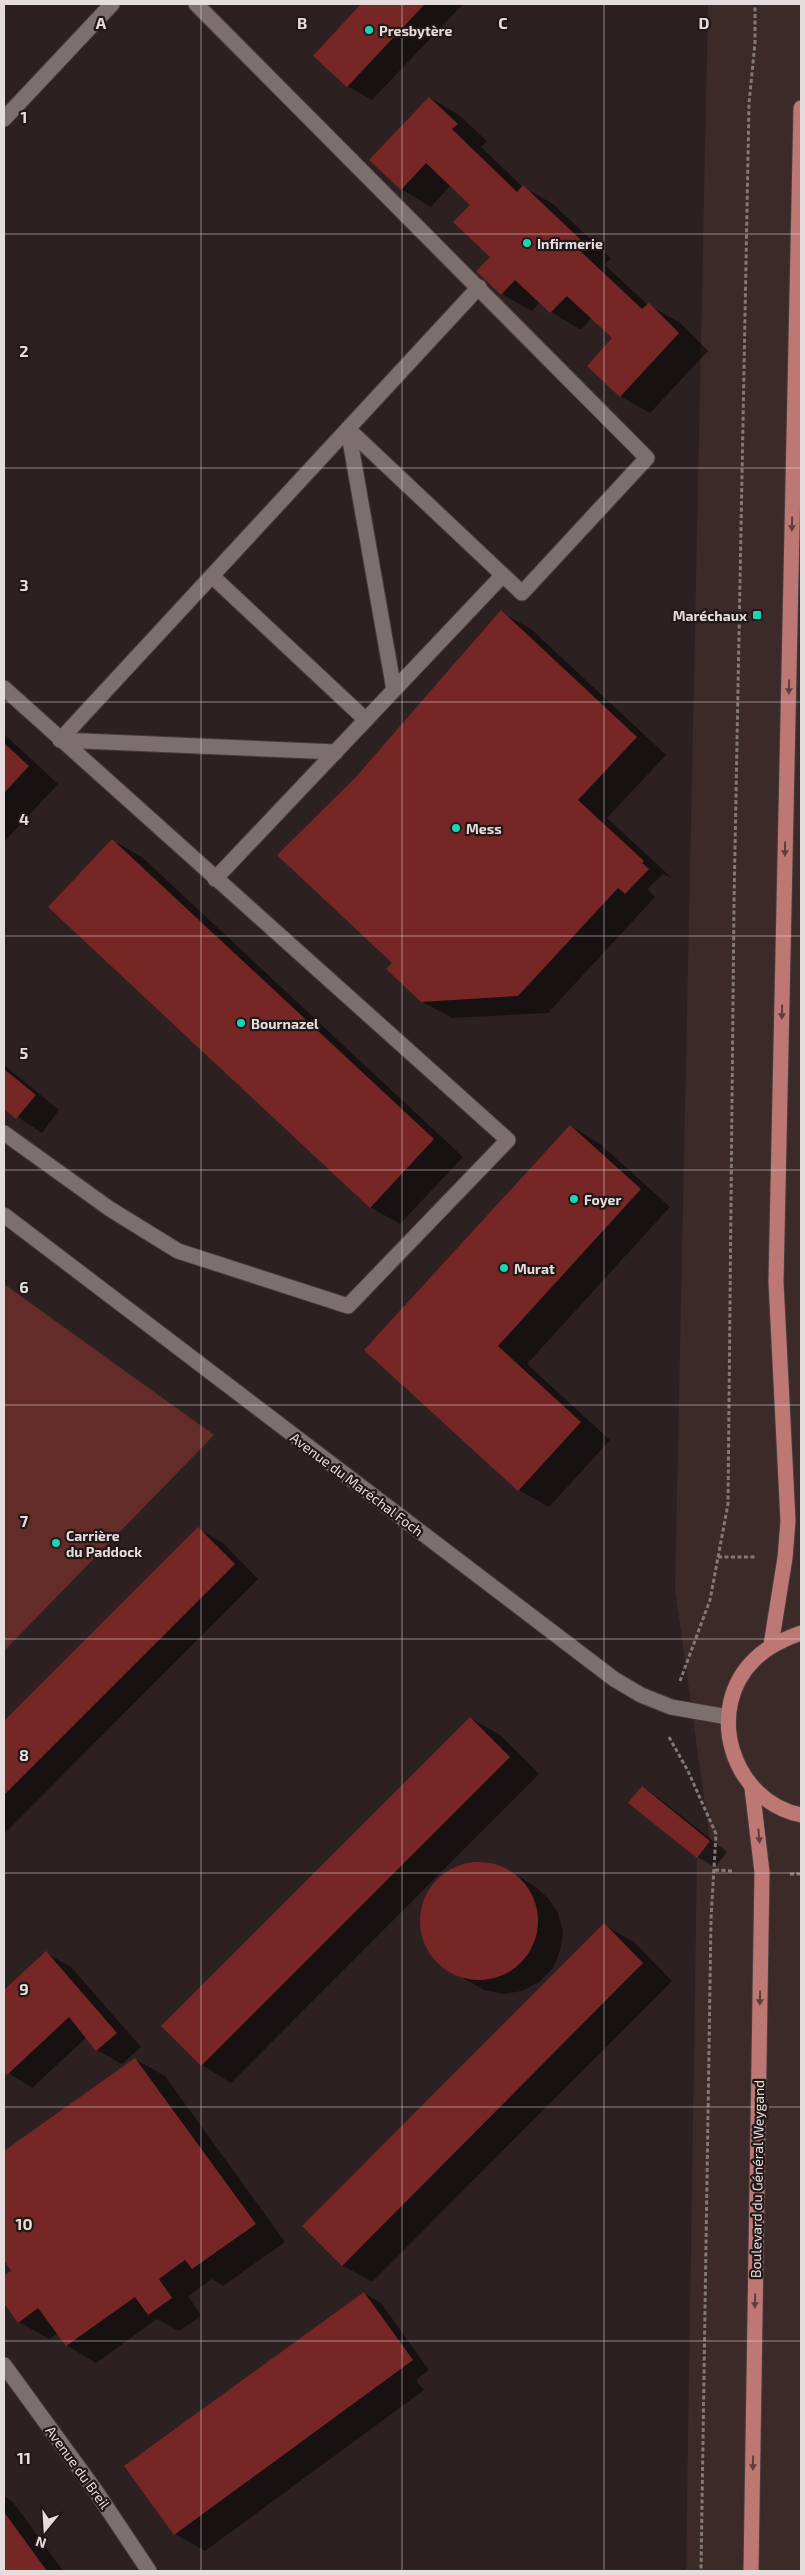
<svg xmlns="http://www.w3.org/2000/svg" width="805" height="2575" viewBox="0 0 805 2575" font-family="'Exo 2',sans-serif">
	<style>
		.built { fill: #3b2a28 }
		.pitch { fill: #632c29 }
		.shadow { fill: #0007 }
		.building { fill: #762625 }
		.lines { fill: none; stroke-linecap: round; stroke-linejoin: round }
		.minor-casing { stroke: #463d3c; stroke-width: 17 }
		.major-casing { stroke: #463d3c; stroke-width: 17 }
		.path { stroke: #827877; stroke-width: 3; stroke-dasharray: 4 2.5; stroke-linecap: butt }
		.minor { stroke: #7d6f6e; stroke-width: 15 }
		.major { stroke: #bd7874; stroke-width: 15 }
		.oneway { fill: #613e3c }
		.grid { fill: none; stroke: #e5dddc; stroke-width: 1; stroke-opacity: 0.55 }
		.poi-dot { fill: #1ad5b2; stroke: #231817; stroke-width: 2 }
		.labels { text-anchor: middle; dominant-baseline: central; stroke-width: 4.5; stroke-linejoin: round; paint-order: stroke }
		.poi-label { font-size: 14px; font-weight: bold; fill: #e5dddc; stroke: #231817; text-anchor: start }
		.street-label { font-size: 14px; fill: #e5dddc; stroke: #231817 }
		.grid-label { font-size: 16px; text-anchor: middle; font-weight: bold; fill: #e5dddc; stroke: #231817; stroke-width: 4.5; stroke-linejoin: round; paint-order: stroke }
	</style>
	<rect width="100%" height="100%" fill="#2c2120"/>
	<polygon class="built" points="708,4 801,4 801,2571 686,2571 697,1858 710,1841 675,1589"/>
	<polygon class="pitch" points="4,1284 214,1435 4,1651"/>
	<g class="shadow">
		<polygon points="363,4 463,4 372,100 347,86 314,56"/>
		<polygon points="430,98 459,115 487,141 481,147 523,187 553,204 611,258 605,265 648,305 679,322 708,351 650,413 620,396 614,338 592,317 581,330 551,312 540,302 532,311 502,294 478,271 492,257 472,205 451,185 431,207 401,189"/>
		<polygon points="501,612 531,629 666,755 607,818 673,879 663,874 647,889 655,897 548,1013 452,1018 421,1001 394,963 356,779"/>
		<polygon points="4,734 58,784 4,842"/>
		<polygon points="112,840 142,857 463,1157 400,1224 370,1207"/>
		<polygon points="4,1065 59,1110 42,1133 4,1108"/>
		<polygon points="571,1126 600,1144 670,1207 527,1364 610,1440 549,1507 519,1490 366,1350"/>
		<polygon points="198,1529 223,1543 258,1579 4,1834 4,1723"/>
		<polygon points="470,1718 500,1735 539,1774 231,2083 202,2065 163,2026"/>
		<polygon points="642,1787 659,1798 727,1852 715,1867 697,1857"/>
		<polygon points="471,1863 490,1864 508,1870 533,1885 548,1898 558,1913 563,1932 560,1951 553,1968 539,1982 522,1991 503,1994 484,1990 442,1966 429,1951 422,1934 421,1914 426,1896 437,1880 453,1868"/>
		<polygon points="604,1925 634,1942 672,1981 372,2282 342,2265"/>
		<polygon points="46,1953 71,1967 141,2047 122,2064 97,2050 87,2037 32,2088 4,2070 4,1992"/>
		<polygon points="135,2059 165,2076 285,2242 223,2286 212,2279 188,2296 201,2316 179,2331 157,2319 96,2363 66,2345 58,2333 49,2339 19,2322 4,2301 4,2277 13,2271 4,2258 4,2153"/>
		<polygon points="364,2293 381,2303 429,2370 416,2380 424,2390 205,2551 175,2534"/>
		<polygon points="4,2496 13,2502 63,2571 4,2571"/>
	</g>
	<g class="building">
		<polygon points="361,4 425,4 347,87 313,56"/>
		<polygon points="429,97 458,124 452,129 517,192 523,185 581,240 576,247 642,309 649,303 679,333 620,397 587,366 612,338 567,296 550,313 515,280 501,295 476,271 490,257 453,222 470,205 426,163 401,190 369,160"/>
		<polygon points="501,610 637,737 578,800 644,861 642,863 649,869 625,894 618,888 518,996 421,1002 386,969 392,963 277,855 355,778"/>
		<polygon points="4,743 29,766 4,793"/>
		<polygon points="112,839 434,1139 370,1208 48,907"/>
		<polygon points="4,1069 36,1095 16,1119 4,1109"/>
		<polygon points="570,1125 641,1189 498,1346 581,1422 518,1491 364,1350"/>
		<polygon points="198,1527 235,1564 4,1795 4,1721"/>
		<polygon points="470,1717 510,1757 201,2066 161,2026"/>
		<polygon points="642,1786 710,1841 697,1858 628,1803"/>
		<circle cx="479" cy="1921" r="59"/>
		<polygon points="604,1923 643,1963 342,2266 302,2226"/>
		<polygon points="46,1951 117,2033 96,2051 69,2017 7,2075 4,2072 4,1990"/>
		<polygon points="135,2058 256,2224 192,2269 185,2260 159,2279 172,2298 148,2315 135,2297 66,2346 38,2308 18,2323 4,2303 4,2275 11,2271 4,2260 4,2151"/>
		<polygon points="364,2292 413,2360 174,2535 124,2466"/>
		<polygon points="4,2512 47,2571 4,2571"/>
	</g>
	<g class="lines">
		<defs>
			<g id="minor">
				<polyline points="196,4 647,458 522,593 348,429"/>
				<polyline points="4,119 112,4"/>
				<polyline points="348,429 394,690"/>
				<polyline points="212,576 366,720"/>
				<polyline points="4,688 508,1140 348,1306 178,1251 110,1209 4,1133"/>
				<polyline points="60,740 479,287"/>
				<polyline points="60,740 336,752"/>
				<polyline points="215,879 502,576"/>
				<polyline points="4,1215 614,1679 641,1695 671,1707 728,1717"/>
				<polyline points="4,2365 95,2490 149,2571"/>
			</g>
			<g id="major">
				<path d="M801,1633C784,1639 768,1646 755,1659C703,1709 732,1801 801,1815"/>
				<polyline points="771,1645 785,1558 788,1521 776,1282 801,108"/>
				<polyline points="751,2571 762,1872 752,1788"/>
			</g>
		</defs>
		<use href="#minor" class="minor-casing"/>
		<use href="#major" class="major-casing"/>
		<g class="path">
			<polyline points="718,1557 756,1557"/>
			<polyline points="680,1681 710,1600 728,1504 734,902 749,103 755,43 755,4"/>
			<polyline points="669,1737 688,1771 716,1834 711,1919 701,2571"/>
			<polyline points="715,1870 734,1871"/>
			<polyline points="790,1874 801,1874"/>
		</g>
		<use href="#minor" class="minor"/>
		<use href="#major" class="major"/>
	</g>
	<defs><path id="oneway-solid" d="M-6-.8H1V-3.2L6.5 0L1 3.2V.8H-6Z" transform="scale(1.25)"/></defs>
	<g class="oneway">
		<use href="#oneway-solid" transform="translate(792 524) rotate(91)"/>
		<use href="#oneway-solid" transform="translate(789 687) rotate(91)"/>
		<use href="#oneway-solid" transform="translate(785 849) rotate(91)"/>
		<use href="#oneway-solid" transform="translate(782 1012) rotate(91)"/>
		<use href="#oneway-solid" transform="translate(759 1836) rotate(85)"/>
		<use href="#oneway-solid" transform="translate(760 1998) rotate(91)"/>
		<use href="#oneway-solid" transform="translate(755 2301) rotate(91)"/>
		<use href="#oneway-solid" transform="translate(753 2463) rotate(91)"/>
	</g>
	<path class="grid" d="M201,4V2571M402,4V2571M604,4V2571M4,234H801M4,468H801M4,702H801M4,936H801M4,1170H801M4,1405H801M4,1639H801M4,1873H801M4,2107H801M4,2341H801"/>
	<g class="poi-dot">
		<circle cx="369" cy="30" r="5"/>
		<circle cx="527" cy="243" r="5"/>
		<rect x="752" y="610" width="10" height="10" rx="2.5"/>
		<circle cx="456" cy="828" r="5"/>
		<circle cx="241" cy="1023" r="5"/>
		<circle cx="574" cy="1199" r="5"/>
		<circle cx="504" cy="1268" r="5"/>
		<circle cx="56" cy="1543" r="5"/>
	</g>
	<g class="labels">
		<g class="poi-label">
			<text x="379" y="30">Presbytère</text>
			<text x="537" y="243">Infirmerie</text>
			<text x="747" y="615" text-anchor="end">Maréchaux</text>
			<text x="466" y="828">Mess</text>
			<text x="251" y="1023">Bournazel</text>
			<text x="584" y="1199">Foyer</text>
			<text x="514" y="1268">Murat</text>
			<text x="66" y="1535">Carrière<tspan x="66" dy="16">du Paddock</tspan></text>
		</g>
		<g class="street-label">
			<text transform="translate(357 1484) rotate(37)">Avenue du Maréchal Foch</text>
			<text transform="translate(757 2179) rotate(-89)">Boulevard du Général Weygand</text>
			<text transform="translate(78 2467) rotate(54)">Avenue du Breil</text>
		</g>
	</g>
	<g class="grid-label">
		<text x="101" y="29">A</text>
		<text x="302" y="29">B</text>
		<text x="503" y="29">C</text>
		<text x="704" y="29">D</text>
		<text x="24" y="123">1</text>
		<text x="24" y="357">2</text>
		<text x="24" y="591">3</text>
		<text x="24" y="825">4</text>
		<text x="24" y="1059">5</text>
		<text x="24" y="1293">6</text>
		<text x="24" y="1527">7</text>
		<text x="24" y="1761">8</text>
		<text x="24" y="1995">9</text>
		<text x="24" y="2230">10</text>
		<text x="24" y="2464">11</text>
	</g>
	<rect width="805" height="2575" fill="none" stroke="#e5dddc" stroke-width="10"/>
	<g transform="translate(45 2530) rotate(198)" stroke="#231817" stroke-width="4" paint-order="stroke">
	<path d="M0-4L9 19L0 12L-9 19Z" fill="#e5dddc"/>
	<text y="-8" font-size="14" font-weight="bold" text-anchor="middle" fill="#e5dddc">N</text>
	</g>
</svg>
